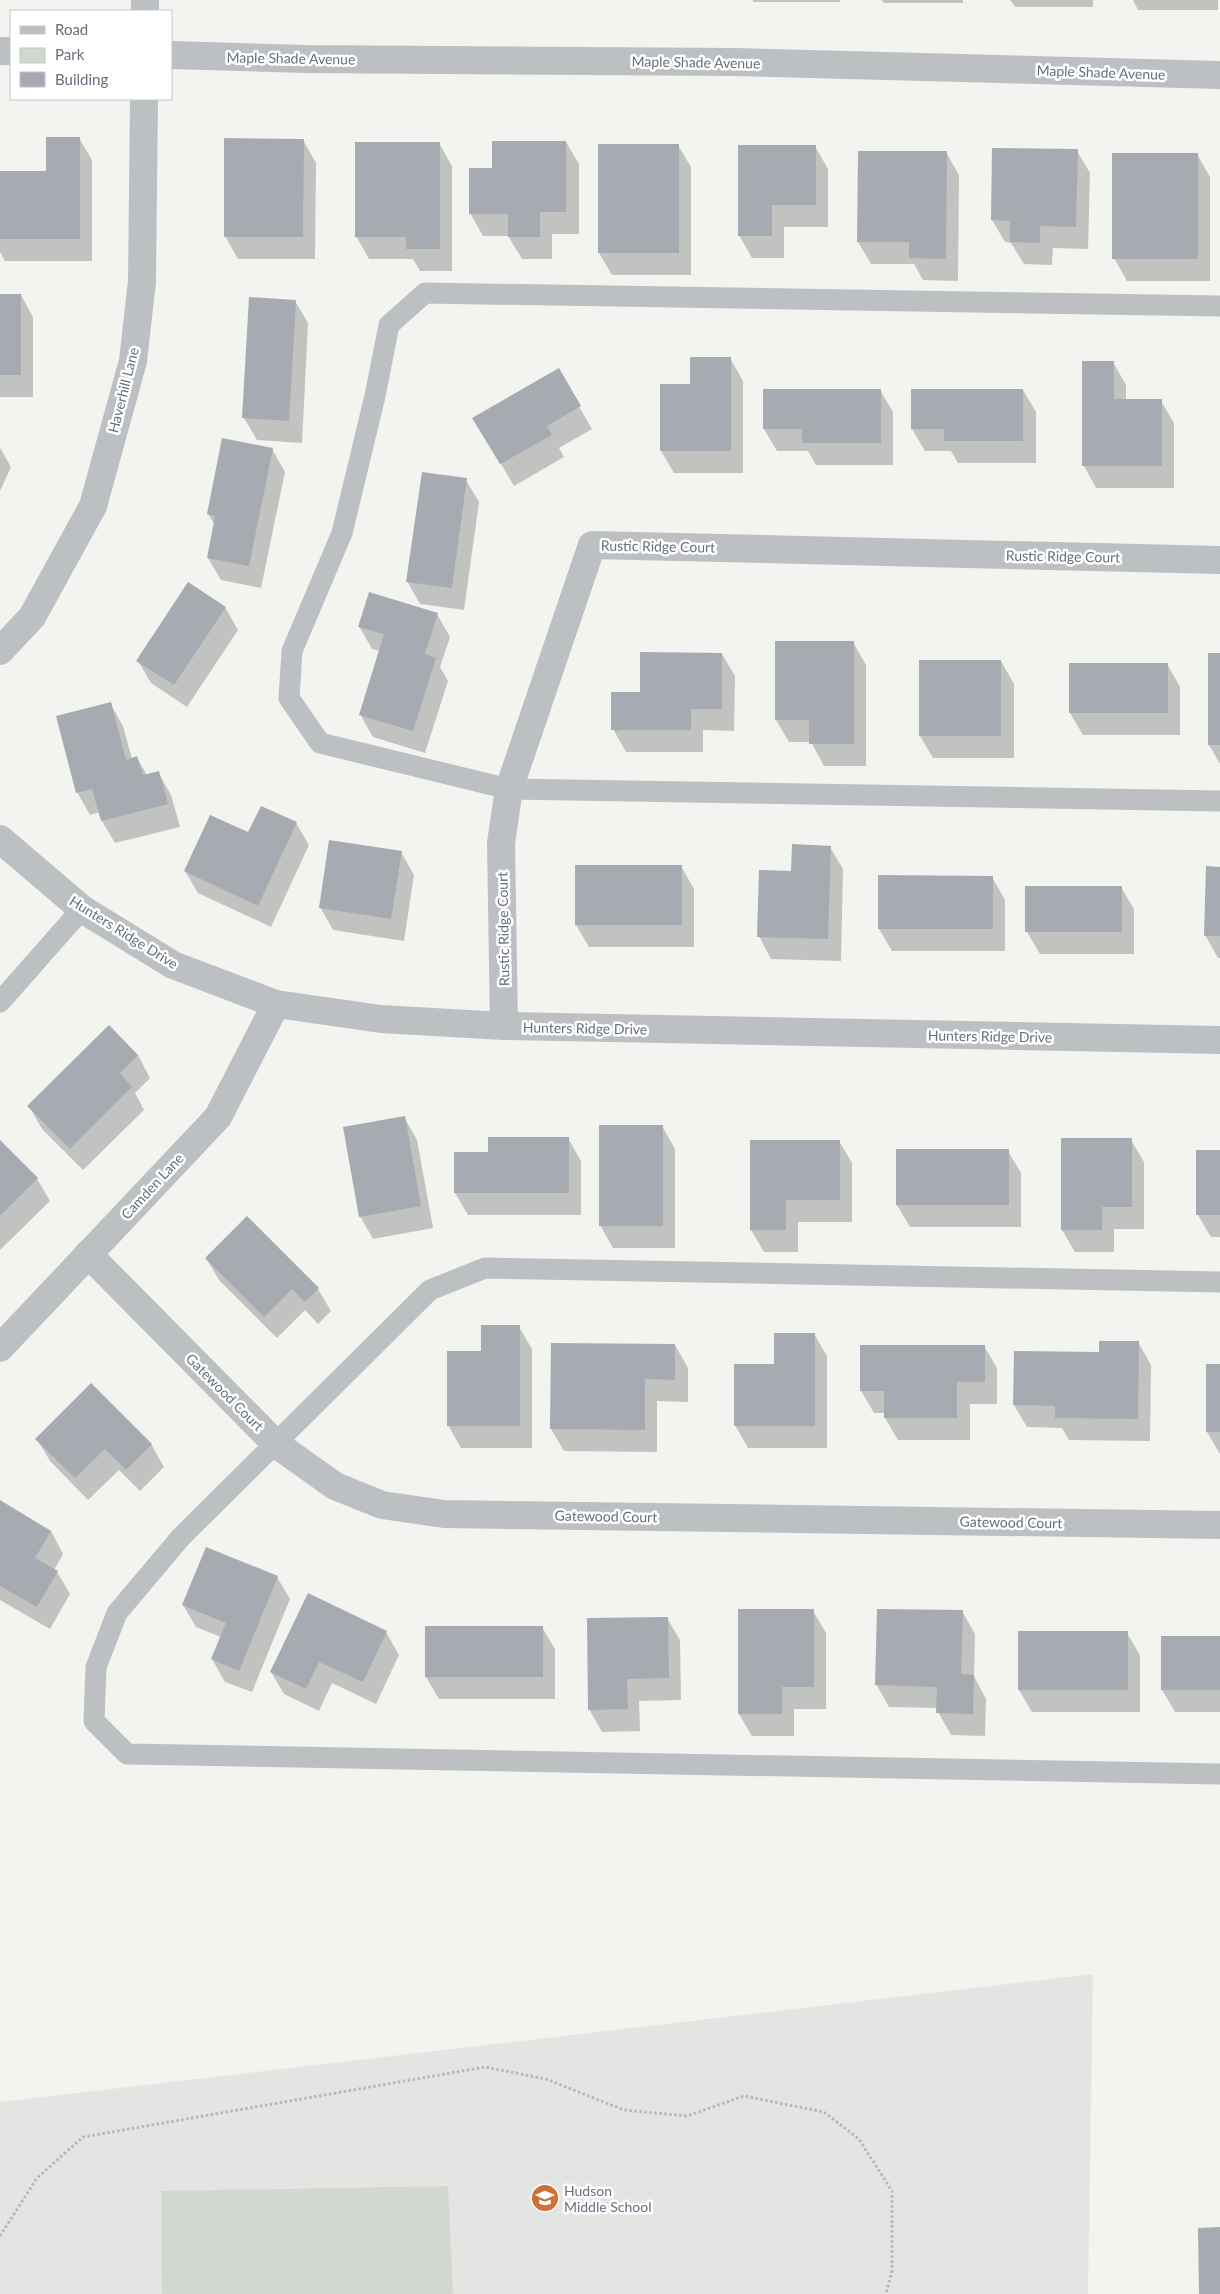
<svg xmlns="http://www.w3.org/2000/svg" width="1220" height="2294" viewBox="0 0 1220 2294" font-family="Lato,sans-serif">
	<style>
		.built { fill: #e4e4e3 }
		.green { fill: #d2d8d0 }
		.shadow { fill: #0003 }
		.building { fill: #a6abb1 }
		.lines { fill: none; stroke-linecap: round; stroke-linejoin: round }
		.path { stroke: #b5b7ba; stroke-width: 3; stroke-dasharray: 2.5 2.5; stroke-linecap: butt }
		.lane { stroke: #bdc0c3; stroke-width: 21 }
		.street { stroke: #bdc0c3; stroke-width: 28 }
		.labels { text-anchor: middle; dominant-baseline: central; stroke-width: 5; stroke-linejoin: round; paint-order: stroke }
		.street-label { font-size: 14px; fill: #666f7d; stroke: #fff }
		.poi-label { font-size: 14px; fill: #666f7d; stroke: #fff; text-anchor: start }
	</style>
	<rect width="100%" height="100%" fill="#f3f3f0"/>
	<polygon class="built" points="1093,1974 1088,2294 0,2294 0,2102"/>
	<polygon class="green" points="448,2186 453,2294 162,2294 161,2191"/>
	<g class="shadow">
		<polygon points="752,0 840,0 840,2 754,2"/>
		<polygon points="882,0 963,0 963,3 884,3"/>
		<polygon points="1010,0 1093,0 1093,7 1015,7"/>
		<polygon points="1133,0 1218,0 1218,10 1138,10"/>
		<polygon points="79,138 92,160 92,261 5,261 0,252 0,172 47,172"/>
		<polygon points="303,140 316,163 315,259 238,259 225,236"/>
		<polygon points="566,142 579,164 579,234 552,234 552,259 522,259 508,236 483,236 470,213 493,169"/>
		<polygon points="439,143 452,166 452,271 420,271 413,259 369,259 356,236"/>
		<polygon points="678,145 691,167 691,275 612,275 599,253"/>
		<polygon points="815,146 828,169 828,227 784,227 784,258 752,258 739,235"/>
		<polygon points="993,149 1077,151 1090,173 1088,249 1053,248 1052,265 1024,264 1011,243 1005,242 992,220"/>
		<polygon points="946,152 959,175 958,281 923,280 914,264 871,264 858,242"/>
		<polygon points="1197,154 1210,177 1210,281 1127,281 1114,258"/>
		<polygon points="0,295 21,295 33,317 33,397 0,397"/>
		<polygon points="295,301 308,323 302,443 257,440 244,418"/>
		<polygon points="730,358 743,381 743,473 674,473 661,451"/>
		<polygon points="1113,362 1126,385 1126,401 1161,401 1174,423 1174,488 1096,488 1084,466"/>
		<polygon points="558,370 592,429 559,448 564,457 514,486 474,418"/>
		<polygon points="880,390 893,412 893,465 816,465 808,451 777,451 764,429"/>
		<polygon points="1023,390 1036,412 1036,463 958,463 951,451 925,451 912,429"/>
		<polygon points="0,448 11,467 0,491"/>
		<polygon points="272,449 285,472 261,588 221,580 208,558 215,525 208,514"/>
		<polygon points="466,480 479,502 464,610 420,604 407,581"/>
		<polygon points="225,607 238,630 187,707 151,683 138,661"/>
		<polygon points="437,614 450,637 440,667 448,681 425,753 373,737 360,714 380,651 372,649 359,626"/>
		<polygon points="853,642 866,665 866,766 824,766 811,742 789,742 776,720"/>
		<polygon points="722,654 735,676 734,731 703,730 703,752 626,752 613,729 641,693"/>
		<polygon points="1220,654 1220,764 1209,745"/>
		<polygon points="920,661 1001,661 1014,684 1014,758 933,758 920,736"/>
		<polygon points="1070,664 1167,664 1180,687 1180,735 1083,735 1070,713"/>
		<polygon points="110,703 123,726 132,759 137,758 147,775 158,772 171,795 180,827 115,843 102,821 100,812 90,815 77,792"/>
		<polygon points="296,823 309,845 271,927 198,893 185,871 249,834"/>
		<polygon points="830,847 843,869 841,961 771,959 759,936 792,872"/>
		<polygon points="401,852 414,875 404,941 333,930 320,907"/>
		<polygon points="681,866 694,889 694,947 589,947 576,925"/>
		<polygon points="1220,868 1220,958 1218,958 1205,935"/>
		<polygon points="992,877 1005,900 1005,951 892,951 879,929"/>
		<polygon points="1121,887 1134,909 1134,954 1040,954 1027,932"/>
		<polygon points="138,1055 150,1078 135,1093 144,1110 83,1170 42,1129 29,1106"/>
		<polygon points="404,1117 417,1140 433,1228 373,1239 360,1216"/>
		<polygon points="662,1126 675,1149 675,1248 613,1248 600,1225"/>
		<polygon points="568,1138 581,1161 581,1215 468,1215 455,1193 489,1154"/>
		<polygon points="1131,1140 1144,1162 1144,1229 1114,1229 1114,1252 1075,1252 1062,1230"/>
		<polygon points="839,1141 852,1163 852,1222 798,1222 798,1252 764,1252 751,1230"/>
		<polygon points="0,1142 37,1179 50,1201 0,1250"/>
		<polygon points="1008,1151 1021,1173 1021,1227 910,1227 897,1205"/>
		<polygon points="1220,1152 1220,1237 1211,1237 1198,1215"/>
		<polygon points="247,1218 318,1289 331,1311 318,1324 305,1310 277,1338 219,1280 206,1258"/>
		<polygon points="519,1327 532,1349 532,1448 461,1448 448,1425 483,1353"/>
		<polygon points="814,1334 827,1356 827,1448 748,1448 735,1425"/>
		<polygon points="1138,1342 1151,1365 1150,1441 1069,1440 1062,1428 1027,1427 1014,1405 1015,1352 1100,1353"/>
		<polygon points="675,1345 688,1368 688,1402 657,1401 657,1452 564,1451 551,1429"/>
		<polygon points="984,1346 997,1368 997,1404 970,1404 970,1440 898,1440 885,1418 885,1413 874,1413 861,1391"/>
		<polygon points="1220,1365 1220,1454 1207,1432"/>
		<polygon points="37,1439 151,1444 164,1467 140,1491 119,1470 88,1500 50,1461"/>
		<polygon points="0,1502 51,1531 63,1554 54,1570 57,1572 70,1594 50,1629 0,1600"/>
		<polygon points="277,1577 290,1599 252,1692 225,1682 212,1659 221,1637 196,1627 183,1605"/>
		<polygon points="813,1611 826,1633 826,1709 794,1709 794,1736 752,1736 739,1714"/>
		<polygon points="962,1611 975,1634 974,1676 986,1699 985,1736 951,1735 938,1712 938,1708 889,1707 876,1684"/>
		<polygon points="667,1618 680,1640 681,1700 639,1701 640,1731 602,1732 589,1709"/>
		<polygon points="542,1627 555,1649 555,1699 439,1699 426,1677"/>
		<polygon points="386,1632 399,1655 376,1704 332,1683 319,1711 284,1694 271,1672"/>
		<polygon points="1127,1633 1140,1655 1140,1712 1032,1712 1019,1690"/>
		<polygon points="1220,1637 1220,1712 1175,1712 1162,1690"/>
	</g>
	<g class="building">
		<polygon points="46,137 80,137 80,239 0,239 0,171 46,171"/>
		<polygon points="224,138 304,139 303,237 224,237"/>
		<polygon points="492,141 566,141 566,212 540,212 540,237 508,237 508,214 469,214 469,168 492,168"/>
		<polygon points="355,142 440,142 440,249 406,249 406,237 355,237"/>
		<rect x="598" y="144" width="81" height="109"/>
		<polygon points="738,145 816,145 816,205 772,205 772,236 738,236"/>
		<polygon points="992,148 1078,149 1076,227 1040,226 1040,243 1010,242 1010,221 991,220"/>
		<polygon points="858,151 947,151 946,259 909,258 909,242 857,242"/>
		<rect x="1112" y="153" width="86" height="106"/>
		<rect x="0" y="294" width="21" height="81"/>
		<polygon points="249,297 296,300 289,421 242,418"/>
		<polygon points="690,357 731,357 731,451 660,451 660,384 690,384"/>
		<polygon points="1082,361 1114,361 1114,399 1162,399 1162,466 1082,466"/>
		<polygon points="559,368 581,406 547,426 552,435 500,464 472,418"/>
		<polygon points="763,389 881,389 881,443 802,443 802,429 763,429"/>
		<polygon points="911,389 1023,389 1023,441 944,441 944,429 911,429"/>
		<polygon points="222,438 273,448 249,566 207,558 215,516 207,514"/>
		<polygon points="422,472 467,478 452,588 406,582"/>
		<polygon points="188,582 226,607 174,685 136,661"/>
		<polygon points="369,592 438,613 425,654 436,658 413,731 359,715 384,634 358,627"/>
		<polygon points="775,641 854,641 854,744 809,744 809,720 775,720"/>
		<polygon points="640,652 722,653 722,709 691,709 691,730 611,730 611,692 640,692"/>
		<rect x="1208" y="653" width="12" height="92"/>
		<rect x="919" y="660" width="82" height="76"/>
		<rect x="1069" y="663" width="99" height="50"/>
		<polygon points="111,702 126,760 137,756 143,775 159,771 168,804 101,821 92,789 76,793 56,716"/>
		<polygon points="261,806 297,822 258,906 184,871 210,815 248,832"/>
		<polygon points="329,840 402,851 391,919 319,908"/>
		<polygon points="792,844 831,846 828,939 757,937 759,870 791,871"/>
		<rect x="575" y="865" width="107" height="60"/>
		<polygon points="1206,866 1220,867 1220,936 1204,936"/>
		<polygon points="878,875 993,876 993,929 878,929"/>
		<rect x="1025" y="886" width="97" height="46"/>
		<polygon points="109,1025 138,1055 120,1073 132,1087 70,1149 27,1106"/>
		<polygon points="405,1116 421,1206 359,1217 343,1127"/>
		<rect x="599" y="1125" width="64" height="101"/>
		<polygon points="488,1137 569,1137 569,1193 454,1193 454,1152 488,1152"/>
		<polygon points="1061,1138 1132,1138 1132,1207 1102,1207 1102,1230 1061,1230"/>
		<polygon points="0,1140 38,1178 0,1216"/>
		<polygon points="750,1140 840,1140 840,1200 786,1200 786,1230 750,1230"/>
		<rect x="896" y="1149" width="113" height="56"/>
		<rect x="1196" y="1150" width="24" height="65"/>
		<polygon points="247,1216 319,1288 305,1302 292,1289 264,1317 205,1258"/>
		<polygon points="481,1325 520,1325 520,1426 447,1426 447,1351 481,1351"/>
		<polygon points="774,1333 815,1333 815,1426 734,1426 734,1364 774,1364"/>
		<polygon points="1099,1341 1139,1341 1138,1419 1055,1418 1055,1406 1013,1405 1014,1351 1099,1352"/>
		<polygon points="551,1343 675,1344 675,1380 645,1379 645,1430 550,1429"/>
		<polygon points="860,1345 985,1345 985,1382 957,1382 957,1418 884,1418 884,1391 860,1391"/>
		<rect x="1206" y="1364" width="14" height="68"/>
		<polygon points="91,1383 152,1444 126,1470 105,1449 75,1478 35,1439"/>
		<polygon points="0,1500 51,1531 35,1558 58,1571 37,1607 0,1586"/>
		<polygon points="206,1547 278,1576 239,1671 211,1659 226,1623 182,1605"/>
		<polygon points="308,1593 387,1631 363,1682 319,1662 306,1689 270,1672"/>
		<polygon points="738,1609 814,1609 814,1687 782,1687 782,1714 738,1714"/>
		<polygon points="877,1609 963,1610 961,1674 974,1675 973,1714 936,1713 937,1687 875,1685"/>
		<polygon points="668,1617 669,1678 627,1679 628,1709 588,1710 587,1618"/>
		<rect x="425" y="1626" width="118" height="51"/>
		<rect x="1018" y="1631" width="110" height="59"/>
		<rect x="1161" y="1636" width="59" height="54"/>
		<polygon points="1220,2227 1220,2294 1199,2294 1198,2228"/>
	</g>
	<g class="lines">
		<polyline class="path" points="0,2236 37,2178 83,2137 485,2067 546,2079 624,2110 687,2116 744,2096 824,2112 859,2139 892,2191 892,2271 886,2294"/>
		<g class="lane">
			<polyline points="1220,306 425,293 389,325 375,396 342,533 292,651 289,698 320,743 509,789 1220,801"/>
			<polyline points="0,1002 82,909"/>
			<polyline points="1220,1282 485,1268 430,1290 181,1537 117,1613 96,1667 94,1721 127,1754 1220,1774"/>
		</g>
		<g class="street">
			<polyline points="145,11 145,0"/>
			<polyline points="0,51 11,51"/>
			<polyline points="171,55 306,59 735,62 1220,75"/>
			<polyline points="0,651 32,617 93,506 133,361 142,281 144,99"/>
			<polyline points="0,839 82,909 173,965 276,1004 381,1019 504,1026 1220,1040"/>
			<polyline points="504,1026 501,843 509,789 592,545 1220,560"/>
			<polyline points="88,1254 276,1444 335,1486 382,1505 444,1514 1220,1525"/>
			<polyline points="0,1348 218,1117 276,1004"/>
		</g>
	</g>
	<defs>
		<symbol id="school-disc" viewBox="-11 -11 22 22"><circle r="9.5" fill="#cd7237" stroke="#fff"/><path d="M0-5L7-2L0 1L-7-2ZM-4 1L0 2.5L4 1V4Q0 6-4 4Z" fill="#fff"/></symbol>
	</defs>
	<g fill-rule="evenodd">
		<use href="#school-disc" x="529" y="2182" width="32" height="32"/>
	</g>
	<g class="labels">
		<g class="street-label">
			<text transform="translate(291 58) rotate(1)">Maple Shade Avenue</text>
			<text transform="translate(696 62) rotate(1)">Maple Shade Avenue</text>
			<text transform="translate(1101 72) rotate(2)">Maple Shade Avenue</text>
			<text transform="translate(123 390) rotate(-76)">Haverhill Lane</text>
			<text transform="translate(658 546) rotate(1)">Rustic Ridge Court</text>
			<text transform="translate(1063 556) rotate(1)">Rustic Ridge Court</text>
			<text transform="translate(503 929) rotate(-91)">Rustic Ridge Court</text>
			<text transform="translate(124 932) rotate(32)">Hunters Ridge Drive</text>
			<text transform="translate(585 1028) rotate(1)">Hunters Ridge Drive</text>
			<text transform="translate(990 1036) rotate(1)">Hunters Ridge Drive</text>
			<text transform="translate(152 1186) rotate(-47)">Camden Lane</text>
			<text transform="translate(225 1392) rotate(45)">Gatewood Court</text>
			<text transform="translate(606 1516) rotate(1)">Gatewood Court</text>
			<text transform="translate(1011 1522) rotate(1)">Gatewood Court</text>
		</g>
		<g class="poi-label">
			<text x="564" y="2190">Hudson<tspan x="564" dy="16">Middle School</tspan></text>
		</g>
	</g>
	<rect x="10" y="10" width="162" height="90" fill="#ffffff" stroke="#c2c5cb"/>
	<rect x="20" y="26" width="25" height="8" fill="#bdc0c3" stroke="#c2c5cb"/>
	<text x="55" y="35" font-size="15" fill="#666f7d">Road</text>
	<rect x="20" y="48" width="25" height="15" fill="#d2d8d0" stroke="#c2c5cb"/>
	<text x="55" y="60" font-size="15" fill="#666f7d">Park</text>
	<rect x="20" y="72" width="25" height="15" fill="#a6abb1" stroke="#c2c5cb"/>
	<text x="55" y="85" font-size="15" fill="#666f7d">Building</text>
</svg>
